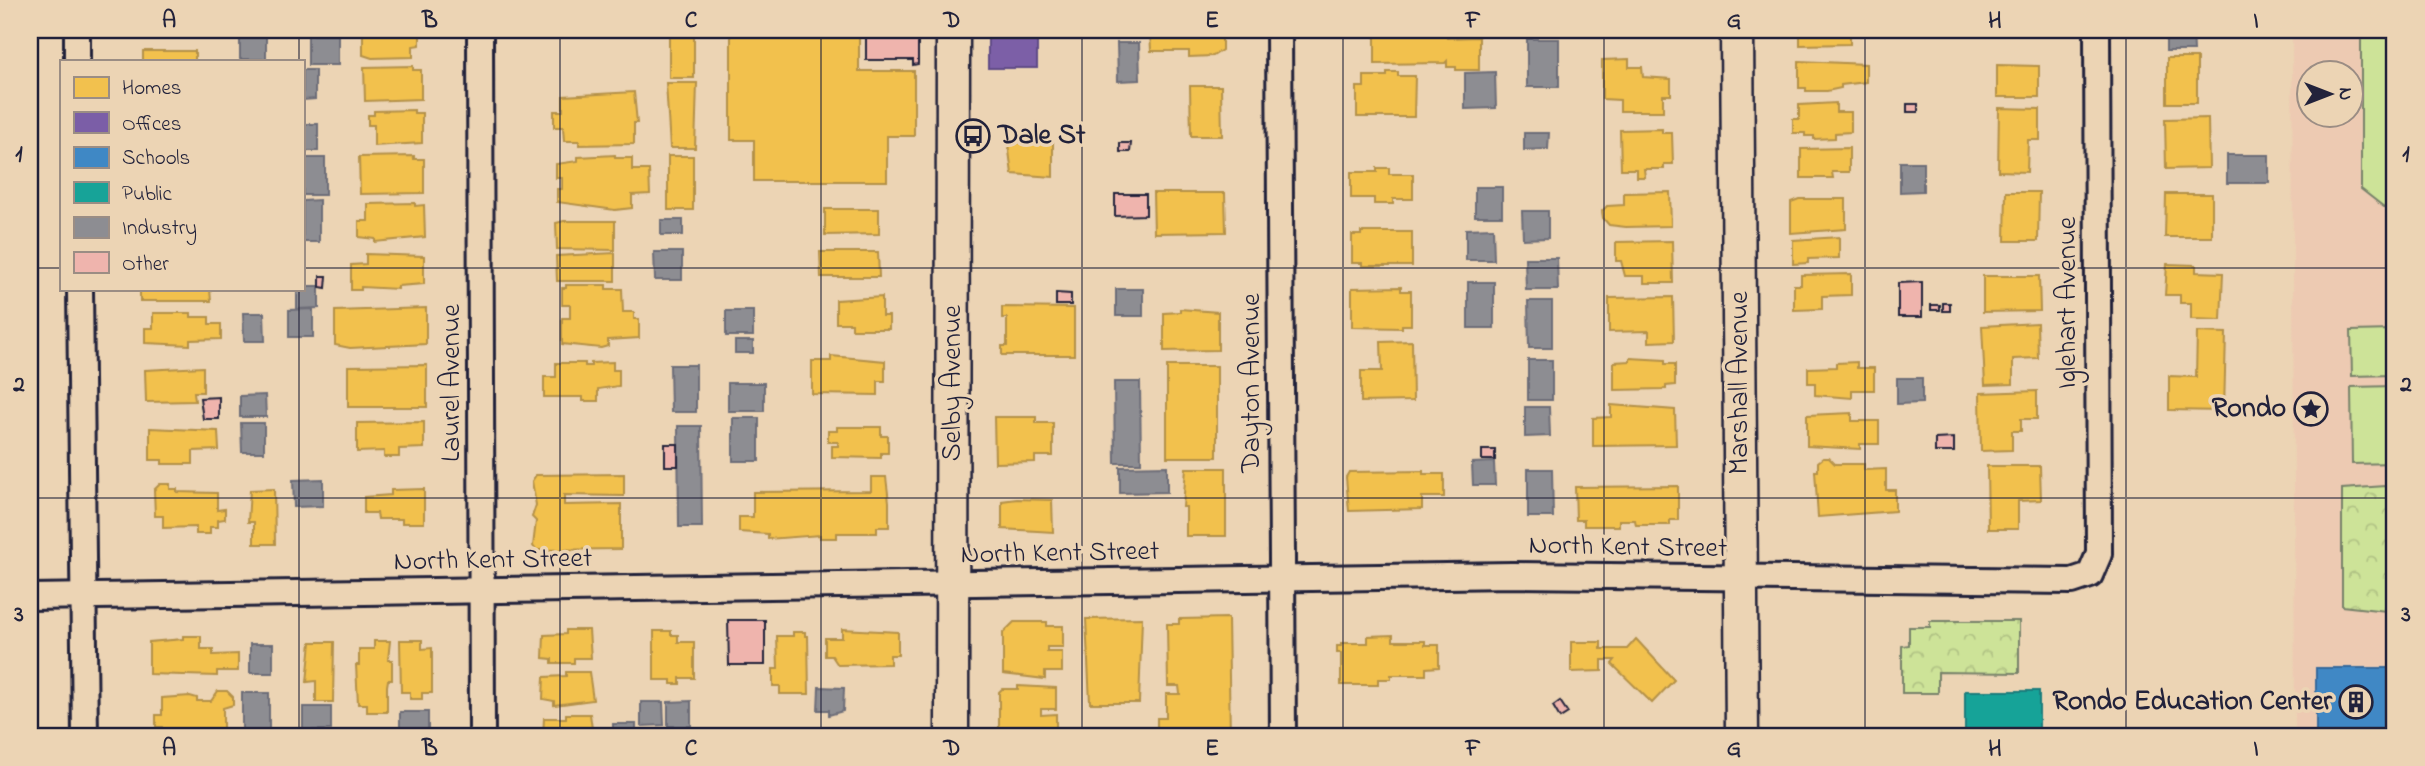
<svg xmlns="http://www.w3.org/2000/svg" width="2425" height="766" viewBox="0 0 2425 766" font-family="'Indie Flower',sans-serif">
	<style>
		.built { fill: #edcab2; fill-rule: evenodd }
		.grass { fill: #cde398; stroke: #78826a; stroke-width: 2 }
		.park { fill: url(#park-crowns); stroke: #78826a; stroke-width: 2 }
		.homes { fill: #f2c14e; stroke: #b49148; stroke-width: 2 }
		.offices { fill: #7b5ea7; stroke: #604c87; stroke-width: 2 }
		.schools { fill: #3f88c5; stroke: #36699c; stroke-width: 2 }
		.public { fill: #17a398; stroke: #1a7c7c; stroke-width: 2 }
		.industry { fill: #8d8d92; stroke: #6d6d78; stroke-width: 2 }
		.building { fill: #efb4ad; stroke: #22223b; stroke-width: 2 }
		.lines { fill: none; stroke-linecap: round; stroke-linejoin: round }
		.minor-casing { stroke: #22223b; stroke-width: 30 }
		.tertiary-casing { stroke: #22223b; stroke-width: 37 }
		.minor { stroke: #ecd4b4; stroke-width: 24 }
		.tertiary { stroke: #ecd4b4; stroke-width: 32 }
		.grid { fill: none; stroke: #22223b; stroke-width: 2; stroke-opacity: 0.55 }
		.labels { text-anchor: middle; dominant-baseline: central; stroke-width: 7; stroke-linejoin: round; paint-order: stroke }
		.poi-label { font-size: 28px; font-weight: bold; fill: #22223b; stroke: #ecd4b4; text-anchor: end }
		.street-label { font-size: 28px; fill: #22223b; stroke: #ecd4b4 }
		.neatline { fill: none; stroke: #22223b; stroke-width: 2.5 }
		.grid-label { font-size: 23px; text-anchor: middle; font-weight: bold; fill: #22223b }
	</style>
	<defs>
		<pattern id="park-crowns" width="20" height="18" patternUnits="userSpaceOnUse" patternTransform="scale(1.75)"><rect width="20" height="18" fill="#cde398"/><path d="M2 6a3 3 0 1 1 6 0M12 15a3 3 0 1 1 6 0" fill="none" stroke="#b0c284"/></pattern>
	</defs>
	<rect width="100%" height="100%" fill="#ecd4b4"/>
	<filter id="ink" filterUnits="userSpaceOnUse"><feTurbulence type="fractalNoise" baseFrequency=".0143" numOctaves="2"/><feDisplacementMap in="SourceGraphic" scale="14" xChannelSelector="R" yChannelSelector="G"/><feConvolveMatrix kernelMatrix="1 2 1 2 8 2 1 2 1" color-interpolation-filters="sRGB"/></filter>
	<g filter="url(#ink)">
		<path class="built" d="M2292,30H2395V736H2295ZM2310,74H2352V116H2310Z"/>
		<g class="grass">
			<polygon points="2361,30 2395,30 2395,207 2384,207 2361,189"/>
			<rect x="2387" y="282" width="8" height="42"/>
			<polygon points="2393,330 2394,375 2352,376 2351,331"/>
			<polygon points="2395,386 2395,463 2352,464 2351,387"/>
		</g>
		<g class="park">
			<polygon points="2386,486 2395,493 2395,612 2342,606 2342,489"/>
			<polygon points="1930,621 2019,621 2019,673 1938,672 1938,693 1902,693 1902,646 1909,645 1909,627 1930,627"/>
		</g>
		<g class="homes">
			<polygon points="143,30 195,30 195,31 143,32"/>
			<polygon points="363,30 420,30 420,45 413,46 413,57 372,58 363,55"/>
			<polygon points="731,30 859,30 859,71 914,71 914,136 887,136 887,181 754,181 754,140 731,140"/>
			<polygon points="1150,30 1222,30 1222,50 1213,56 1189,57 1189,51 1151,51"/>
			<polygon points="1375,30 1446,30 1447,38 1479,37 1479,70 1456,70 1456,67 1447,67 1447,61 1445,63 1375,64"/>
			<polygon points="1800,30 1850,30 1850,44 1800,45"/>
			<rect x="669" y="37" width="25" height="41"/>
			<rect x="143" y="51" width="52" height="10"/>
			<rect x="2167" y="58" width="30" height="45"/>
			<polygon points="1629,59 1629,67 1642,67 1643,77 1671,79 1671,95 1663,95 1663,111 1620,111 1620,100 1602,99 1602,60"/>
			<polygon points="1799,61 1866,64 1866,82 1841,85 1841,88 1827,91 1806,91 1806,88 1799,88"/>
			<polygon points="1997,65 2039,66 2039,97 1997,97"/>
			<polygon points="413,66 413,70 421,70 421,99 365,101 364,67"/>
			<polygon points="1387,72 1398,72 1398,76 1415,76 1414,117 1357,117 1357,87 1364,87 1364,76 1387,76"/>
			<polygon points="666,83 697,83 695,148 670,148"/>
			<polygon points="1190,86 1221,86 1222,136 1191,136"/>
			<polygon points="634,92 637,123 634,123 634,144 579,145 579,141 564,141 563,127 554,127 554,111 563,111 563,96"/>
			<polygon points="1836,103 1836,112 1851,112 1851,132 1835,133 1835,138 1814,139 1814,136 1805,136 1805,133 1793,133 1793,119 1799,119 1799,105"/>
			<polygon points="1999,108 2040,109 2040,140 2028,140 2027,172 1998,171"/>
			<polygon points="414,110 414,113 422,113 422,143 374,146 374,125 368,125 368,115 374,115 374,111"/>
			<polygon points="2208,118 2209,168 2166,169 2165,119"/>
			<polygon points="1662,129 1662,133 1672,133 1673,164 1664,164 1664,169 1644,169 1645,177 1636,177 1636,169 1621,169 1620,130"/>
			<polygon points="1053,142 1053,177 1012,174 1008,143"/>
			<polygon points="1849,148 1849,172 1832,172 1833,178 1801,178 1801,149"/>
			<polygon points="615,155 615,158 632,158 632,170 649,170 650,194 632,195 632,208 615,210 557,202 557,189 562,189 562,178 556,178 556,164 578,161 578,157"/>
			<polygon points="414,156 414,159 424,159 424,193 360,194 359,157"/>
			<rect x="668" y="156" width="25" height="54"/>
			<polygon points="1377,168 1389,168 1389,174 1413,174 1413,199 1393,199 1393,204 1374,204 1374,198 1351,198 1351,172 1377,172"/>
			<polygon points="1670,192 1671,226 1626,227 1609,225 1603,218 1602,211 1607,206 1624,205 1624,193"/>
			<polygon points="2006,192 2039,192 2038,241 2005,241"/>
			<polygon points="1153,193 1225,193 1226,232 1154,233"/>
			<polygon points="2166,194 2212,194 2212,237 2165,237"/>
			<polygon points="1799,199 1846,199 1846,229 1791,233 1791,202"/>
			<polygon points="415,203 415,206 424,205 425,237 375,242 375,239 359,237 359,221 368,221 368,204"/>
			<polygon points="825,209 879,209 879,234 825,235"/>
			<polygon points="564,221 615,221 615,250 557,249 556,223"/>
			<polygon points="1361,232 1412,232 1412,266 1362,266 1362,263 1352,263 1352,235 1361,235"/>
			<polygon points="1839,237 1839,258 1808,259 1808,263 1793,264 1793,240"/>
			<polygon points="1672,241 1673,283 1644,283 1644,276 1625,276 1621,261 1616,261 1616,242"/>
			<polygon points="820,252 878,252 879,277 821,277"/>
			<polygon points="615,253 615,281 557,281 556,256"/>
			<polygon points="366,254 424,256 424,284 398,286 398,289 361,287 361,290 351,290 351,265 366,264"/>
			<polygon points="2167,264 2196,265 2196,272 2223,273 2221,320 2191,319 2191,303 2180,303 2180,295 2165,295"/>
			<polygon points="1851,274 1851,295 1822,296 1822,309 1794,310 1794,285 1801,285 1801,275"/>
			<polygon points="1983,276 2039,276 2040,311 1983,312"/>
			<polygon points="566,285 606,285 606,289 622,289 623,312 634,312 634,319 639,319 639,338 608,340 608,346 601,348 562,344 562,318 570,318 570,305 562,305 562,288 566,288"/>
			<polygon points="1401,287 1401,291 1411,291 1411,325 1402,325 1402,328 1352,327 1352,288"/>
			<polygon points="140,289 210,289 211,301 140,301"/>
			<polygon points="882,297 882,316 889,316 889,329 852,329 852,323 836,323 836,300"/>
			<polygon points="1673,297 1674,341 1649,342 1649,331 1609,332 1609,298"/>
			<polygon points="1002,307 1074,308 1074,355 1002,355 1002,346 1007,346 1007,318 1002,318"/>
			<polygon points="426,308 426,344 350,348 335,345 335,311"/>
			<polygon points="1180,309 1218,312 1218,350 1164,351 1164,313 1180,312"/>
			<polygon points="153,313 191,313 191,317 209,317 209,324 221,324 221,339 190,340 190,345 145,343 145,328 153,328"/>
			<polygon points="2037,323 2038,358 2013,359 2013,384 1985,385 1982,326"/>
			<polygon points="2197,332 2226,333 2224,411 2169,410 2169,376 2196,377"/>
			<polygon points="1412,341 1413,401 1361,402 1361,371 1382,371 1381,342"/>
			<polygon points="831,356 885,361 885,381 878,381 878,395 812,394 812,361 831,361"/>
			<polygon points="1630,358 1665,360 1665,364 1675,364 1675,385 1666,386 1666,389 1614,390 1614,362 1630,361"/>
			<polygon points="613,362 613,370 619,370 619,386 598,389 598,401 583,401 583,397 544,397 544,377 556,377 556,363 585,363 585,366 591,366 591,363"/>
			<polygon points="1857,362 1857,368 1874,368 1874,390 1852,390 1852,398 1815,395 1815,383 1808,383 1808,368 1836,367 1836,363"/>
			<polygon points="427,365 427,407 348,407 348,366"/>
			<rect x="1167" y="366" width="50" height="91"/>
			<polygon points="203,367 203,392 194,392 195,401 146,402 145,370"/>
			<polygon points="2037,391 2037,419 2021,419 2021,431 2012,431 2012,450 1981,451 1980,393"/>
			<polygon points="1611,405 1675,410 1676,445 1593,446 1593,418 1611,417"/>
			<polygon points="1852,413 1852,421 1879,421 1879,444 1860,444 1860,449 1807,446 1807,415"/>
			<polygon points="994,417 1036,417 1036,423 1053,423 1053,456 1035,456 1035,462 995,463"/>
			<polygon points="424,422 424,448 399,449 399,457 384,457 384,451 357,452 357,423"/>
			<polygon points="837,427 881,427 881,436 888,436 888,453 881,453 881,458 832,457 832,446 838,446 838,442 828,442 828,431 837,431"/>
			<polygon points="150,428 218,431 219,450 193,451 193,464 162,464 162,460 150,460"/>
			<polygon points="1823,458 1829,458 1835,464 1864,464 1864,470 1886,469 1886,490 1895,490 1895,511 1818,517 1815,471 1818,471 1818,462"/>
			<polygon points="1987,466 2040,466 2041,500 2018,501 2018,529 1988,529"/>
			<polygon points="1186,468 1226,468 1226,536 1186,536 1186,507 1183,507"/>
			<polygon points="1423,471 1423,474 1444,474 1444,497 1422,497 1422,509 1349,511 1346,477 1349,472"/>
			<polygon points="624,474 624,496 564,495 564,505 621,504 621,549 536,550 533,546 536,521 532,517 536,505 532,481 536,475"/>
			<polygon points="871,477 886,477 889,502 889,527 877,527 877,533 837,533 837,538 820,538 820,535 768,539 768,534 739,532 739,517 753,517 753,492 871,491"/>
			<polygon points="160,484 170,484 170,489 177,489 177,492 217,493 217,510 225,509 225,519 218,520 218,527 210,527 210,534 196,534 196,527 163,528 163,516 155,516 154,490"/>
			<polygon points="1678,486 1678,520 1670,520 1670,525 1636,525 1635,520 1619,520 1619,526 1584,526 1584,520 1576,520 1575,487"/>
			<polygon points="274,489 275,544 254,544 254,522 248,522 250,490"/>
			<polygon points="424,489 424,523 402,523 402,519 378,519 377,513 364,513 364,497 391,495 391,490"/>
			<polygon points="1017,499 1052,500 1053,532 1002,529 1002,501"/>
			<polygon points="1142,618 1139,703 1090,703 1086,619"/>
			<polygon points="1228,618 1230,736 1157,734 1157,718 1166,718 1166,694 1180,694 1179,686 1168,686 1167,624 1179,624 1179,619"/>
			<polygon points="1014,622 1047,622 1047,626 1063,626 1063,647 1047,647 1047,652 1062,652 1062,672 1045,672 1045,679 1003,674 1003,633"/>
			<polygon points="842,629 898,632 898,655 890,655 890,664 838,665 832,656 825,656 825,638 842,638"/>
			<polygon points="566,630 589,630 591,658 574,658 574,663 552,663 552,659 543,658 544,635 566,634"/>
			<polygon points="654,631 671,631 671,635 678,635 678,642 694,642 694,678 680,678 680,684 671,684 671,680 654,680"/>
			<polygon points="793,632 805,632 805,636 808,636 809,694 780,694 780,686 773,686 773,669 778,669 777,636 793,636"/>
			<polygon points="1393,635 1393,641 1425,641 1425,645 1439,645 1439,667 1426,668 1426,675 1391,675 1391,679 1378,679 1378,685 1341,685 1341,653 1337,653 1337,646 1341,646 1341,643 1368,643 1368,636"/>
			<polygon points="183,636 201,636 201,649 213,649 213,655 238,654 238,671 217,671 217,676 149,674 149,642 183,639"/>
			<polygon points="1636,639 1674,680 1652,703 1612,664 1615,660 1602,660 1602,671 1571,672 1571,642 1601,642 1601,649 1627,649"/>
			<polygon points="400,640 422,640 422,649 432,648 432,693 422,693 422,699 410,699 410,692 401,692"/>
			<polygon points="374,641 390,641 388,660 392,660 392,680 388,680 387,686 387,712 367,712 367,704 358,704 356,665 359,665 359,649 374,649"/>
			<polygon points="311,642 334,642 333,702 316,702 316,681 307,682"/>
			<polygon points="566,672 589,672 593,700 554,705 554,701 543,699 544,677 566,676"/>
			<polygon points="1018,686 1056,688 1056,709 1041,709 1041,715 1056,714 1056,736 999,736 999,692 1002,689 1018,689"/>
			<polygon points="218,691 227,691 233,697 233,705 223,708 223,732 217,732 217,736 162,736 162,727 156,727 156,715 162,715 162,698 190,696 197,698 197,701 211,701"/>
			<polygon points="566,714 590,714 593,736 543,736 544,718 566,718"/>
		</g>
		<rect class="offices" x="988" y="30" width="49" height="38"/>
		<rect class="schools" x="2316" y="668" width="79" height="68"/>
		<g class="public">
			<rect x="1965" y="691" width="74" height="45"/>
			<rect x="2106" y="729" width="126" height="7"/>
		</g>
		<g class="industry">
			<polygon points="2166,30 2193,30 2194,51 2166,51"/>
			<rect x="240" y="35" width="26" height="24"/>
			<rect x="308" y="35" width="30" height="30"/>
			<rect x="1527" y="39" width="32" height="48"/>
			<polygon points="1117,43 1139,43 1140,80 1118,81"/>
			<polygon points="303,70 315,70 315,99 303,100"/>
			<polygon points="1495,72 1496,108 1465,109 1465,73"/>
			<rect x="303" y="124" width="15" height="27"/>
			<polygon points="1524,133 1549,133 1548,149 1524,150"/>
			<rect x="2227" y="155" width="42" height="28"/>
			<rect x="303" y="158" width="22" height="37"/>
			<polygon points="1900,162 1923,162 1923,191 1900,192"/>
			<rect x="1475" y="187" width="27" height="29"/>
			<polygon points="319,200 319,242 303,242 303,201"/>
			<polygon points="1522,211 1548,211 1548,238 1523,239"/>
			<rect x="661" y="220" width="22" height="15"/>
			<polygon points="1493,228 1494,260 1466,260 1466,229"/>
			<polygon points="654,252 682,252 682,280 655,280"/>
			<polygon points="1525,258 1557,258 1558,290 1526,290"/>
			<rect x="1468" y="282" width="26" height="46"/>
			<polygon points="303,286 319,286 319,308 297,309 297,289 303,289"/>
			<rect x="1116" y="289" width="27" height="27"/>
			<polygon points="1528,301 1552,301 1552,348 1529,348"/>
			<polygon points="313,309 313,337 289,337 289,310"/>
			<rect x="726" y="311" width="27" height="25"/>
			<polygon points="243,313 264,313 265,341 244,341"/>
			<rect x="735" y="341" width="18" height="12"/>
			<rect x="1528" y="360" width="24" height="40"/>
			<polygon points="670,365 696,365 696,412 671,412"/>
			<polygon points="1897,378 1922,378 1922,403 1897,404"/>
			<polygon points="1114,382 1140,382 1141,463 1115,463"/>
			<rect x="728" y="383" width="36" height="28"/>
			<polygon points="265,395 266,417 240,417 240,396"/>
			<polygon points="1525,407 1549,407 1550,436 1525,437"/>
			<rect x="733" y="418" width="26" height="43"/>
			<polygon points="241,423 264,423 264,452 242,452"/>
			<polygon points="678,426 701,426 702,527 679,527"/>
			<polygon points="1494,462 1495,485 1473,485 1472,463"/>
			<polygon points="1167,466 1167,492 1120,493 1120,467"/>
			<polygon points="1528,469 1552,469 1553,517 1528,517"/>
			<polygon points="323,479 323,506 294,507 293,480"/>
			<rect x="250" y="644" width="23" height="29"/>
			<polygon points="819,687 844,688 843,711 829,715 829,710 818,710"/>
			<rect x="242" y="693" width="27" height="43"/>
			<polygon points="691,701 691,726 668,726 668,702"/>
			<polygon points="641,702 663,702 664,725 641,726"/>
			<rect x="303" y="707" width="28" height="23"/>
			<rect x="400" y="712" width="28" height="24"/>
			<rect x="613" y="724" width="23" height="12"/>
		</g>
		<g class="building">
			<polygon points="866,30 918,30 918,64 913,65 913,60 866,60"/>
			<rect x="1907" y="104" width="11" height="8"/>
			<polygon points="1120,143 1131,143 1130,152 1120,152"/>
			<polygon points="1115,194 1146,194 1146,215 1115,216"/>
			<polygon points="320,276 327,276 326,288 320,287"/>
			<polygon points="1922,282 1922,317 1898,317 1898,283"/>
			<polygon points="1056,293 1071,294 1071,305 1056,305"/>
			<rect x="1943" y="303" width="7" height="8"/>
			<rect x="1931" y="305" width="9" height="5"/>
			<polygon points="219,397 219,419 203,419 200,398"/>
			<polygon points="1954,438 1954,452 1935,452 1935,439"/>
			<rect x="665" y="444" width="13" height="22"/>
			<rect x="1482" y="450" width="13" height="10"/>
			<polygon points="728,620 765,620 765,665 729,665"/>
			<polygon points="1560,701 1568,713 1560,718 1553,706"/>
		</g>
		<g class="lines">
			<defs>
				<g id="minor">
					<polyline points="77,30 77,61"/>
					<polyline points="480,30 482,736"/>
					<polyline points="1279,30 1283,736"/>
					<polyline points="80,289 85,736"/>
					<polyline points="30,597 1512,575 2072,581 2090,575 2099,554 2097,30"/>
				</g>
				<g id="tertiary">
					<polyline points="1737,30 1742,736"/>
					<polyline points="952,736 953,30"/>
				</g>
			</defs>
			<use href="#minor" class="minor-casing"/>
			<use href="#tertiary" class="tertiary-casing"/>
			<use href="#minor" class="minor"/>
			<use href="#tertiary" class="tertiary"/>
		</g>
	</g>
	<path class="grid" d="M299,30V61M560,30V736M821,30V736M1082,30V736M1343,30V736M1604,30V736M1865,30V736M2126,30V736M30,268H61M303,268H2395M299,289V736M30,498H2395"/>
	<defs>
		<symbol id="bus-ring" viewBox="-11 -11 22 22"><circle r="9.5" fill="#ecd4b4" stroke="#22223b" stroke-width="1.5"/><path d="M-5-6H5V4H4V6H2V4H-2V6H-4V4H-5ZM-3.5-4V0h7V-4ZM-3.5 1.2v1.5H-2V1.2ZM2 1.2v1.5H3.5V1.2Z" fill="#22223b"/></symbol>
		<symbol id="sight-ring" viewBox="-11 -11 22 22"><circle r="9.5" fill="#ecd4b4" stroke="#22223b" stroke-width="1.5"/><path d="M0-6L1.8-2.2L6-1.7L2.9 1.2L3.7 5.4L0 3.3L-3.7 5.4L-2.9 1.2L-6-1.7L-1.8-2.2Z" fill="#22223b"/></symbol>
		<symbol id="building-ring" viewBox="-11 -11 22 22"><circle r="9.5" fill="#ecd4b4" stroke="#22223b" stroke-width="1.5"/><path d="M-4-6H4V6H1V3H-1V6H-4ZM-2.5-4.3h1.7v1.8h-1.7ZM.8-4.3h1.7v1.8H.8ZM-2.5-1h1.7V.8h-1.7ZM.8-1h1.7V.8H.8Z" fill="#22223b"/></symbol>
	</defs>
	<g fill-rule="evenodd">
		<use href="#bus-ring" x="954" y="117" width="38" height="38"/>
		<use href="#sight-ring" x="2292" y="390" width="38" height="38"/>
		<use href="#building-ring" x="2337" y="683" width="38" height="38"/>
	</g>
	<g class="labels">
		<g class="poi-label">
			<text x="998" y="136" text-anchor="start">Dale St</text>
			<text x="2286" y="409">Rondo</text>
			<text x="2332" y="702">Rondo Education Center</text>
		</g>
		<g class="street-label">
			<text transform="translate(2068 303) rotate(-90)">Iglehart Avenue</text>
			<text transform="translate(452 383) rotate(-90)">Laurel Avenue</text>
			<text transform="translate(953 383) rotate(-90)">Selby Avenue</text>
			<text transform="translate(1252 383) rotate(-90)">Dayton Avenue</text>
			<text transform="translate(1740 383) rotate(-90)">Marshall Avenue</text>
			<text transform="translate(1628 548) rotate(1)">North Kent Street</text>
			<text transform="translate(1060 554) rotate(-1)">North Kent Street</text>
			<text transform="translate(493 561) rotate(-1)">North Kent Street</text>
		</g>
	</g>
	<rect width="2425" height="766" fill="none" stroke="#ecd4b4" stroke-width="77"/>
	<rect x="60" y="60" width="245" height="231" fill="#ecd4b4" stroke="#9b8d84" stroke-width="2"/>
	<rect x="74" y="77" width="35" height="21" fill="#f2c14e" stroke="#9b8d84" stroke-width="2"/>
	<text x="122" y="94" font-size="21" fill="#22223b">Homes</text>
	<rect x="74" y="112" width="35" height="21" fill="#7b5ea7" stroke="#9b8d84" stroke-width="2"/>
	<text x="122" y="130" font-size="21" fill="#22223b">Offices</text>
	<rect x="74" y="147" width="35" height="21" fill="#3f88c5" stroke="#9b8d84" stroke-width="2"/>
	<text x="122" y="164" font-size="21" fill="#22223b">Schools</text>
	<rect x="74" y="182" width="35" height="21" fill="#17a398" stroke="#9b8d84" stroke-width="2"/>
	<text x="122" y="200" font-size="21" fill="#22223b">Public</text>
	<rect x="74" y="217" width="35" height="21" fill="#8d8d92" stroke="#9b8d84" stroke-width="2"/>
	<text x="122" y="234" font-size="21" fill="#22223b">Industry</text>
	<rect x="74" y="252" width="35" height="21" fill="#efb4ad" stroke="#9b8d84" stroke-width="2"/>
	<text x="122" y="270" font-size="21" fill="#22223b">Other</text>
	<g transform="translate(2330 94) rotate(90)"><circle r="33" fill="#ecd4b4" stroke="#9b8d84" stroke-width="2"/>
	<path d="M0-5L12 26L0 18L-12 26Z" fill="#22223b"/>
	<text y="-10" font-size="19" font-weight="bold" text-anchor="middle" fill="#22223b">N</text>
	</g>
	<rect x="38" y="38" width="2348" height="690" class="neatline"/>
	<g class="grid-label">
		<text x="169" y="27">A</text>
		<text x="430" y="27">B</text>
		<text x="691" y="27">C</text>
		<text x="952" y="27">D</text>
		<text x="1212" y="27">E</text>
		<text x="1473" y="27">F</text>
		<text x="1734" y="27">G</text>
		<text x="1995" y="27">H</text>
		<text x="2256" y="27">I</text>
		<text x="19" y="161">1</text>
		<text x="2406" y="161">1</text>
		<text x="19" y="391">2</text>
		<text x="2406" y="391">2</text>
		<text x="19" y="621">3</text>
		<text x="2406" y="621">3</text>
		<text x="169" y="755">A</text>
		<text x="430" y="755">B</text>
		<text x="691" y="755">C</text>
		<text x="952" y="755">D</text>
		<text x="1212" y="755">E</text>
		<text x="1473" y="755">F</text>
		<text x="1734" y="755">G</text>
		<text x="1995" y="755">H</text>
		<text x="2256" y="755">I</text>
	</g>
</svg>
